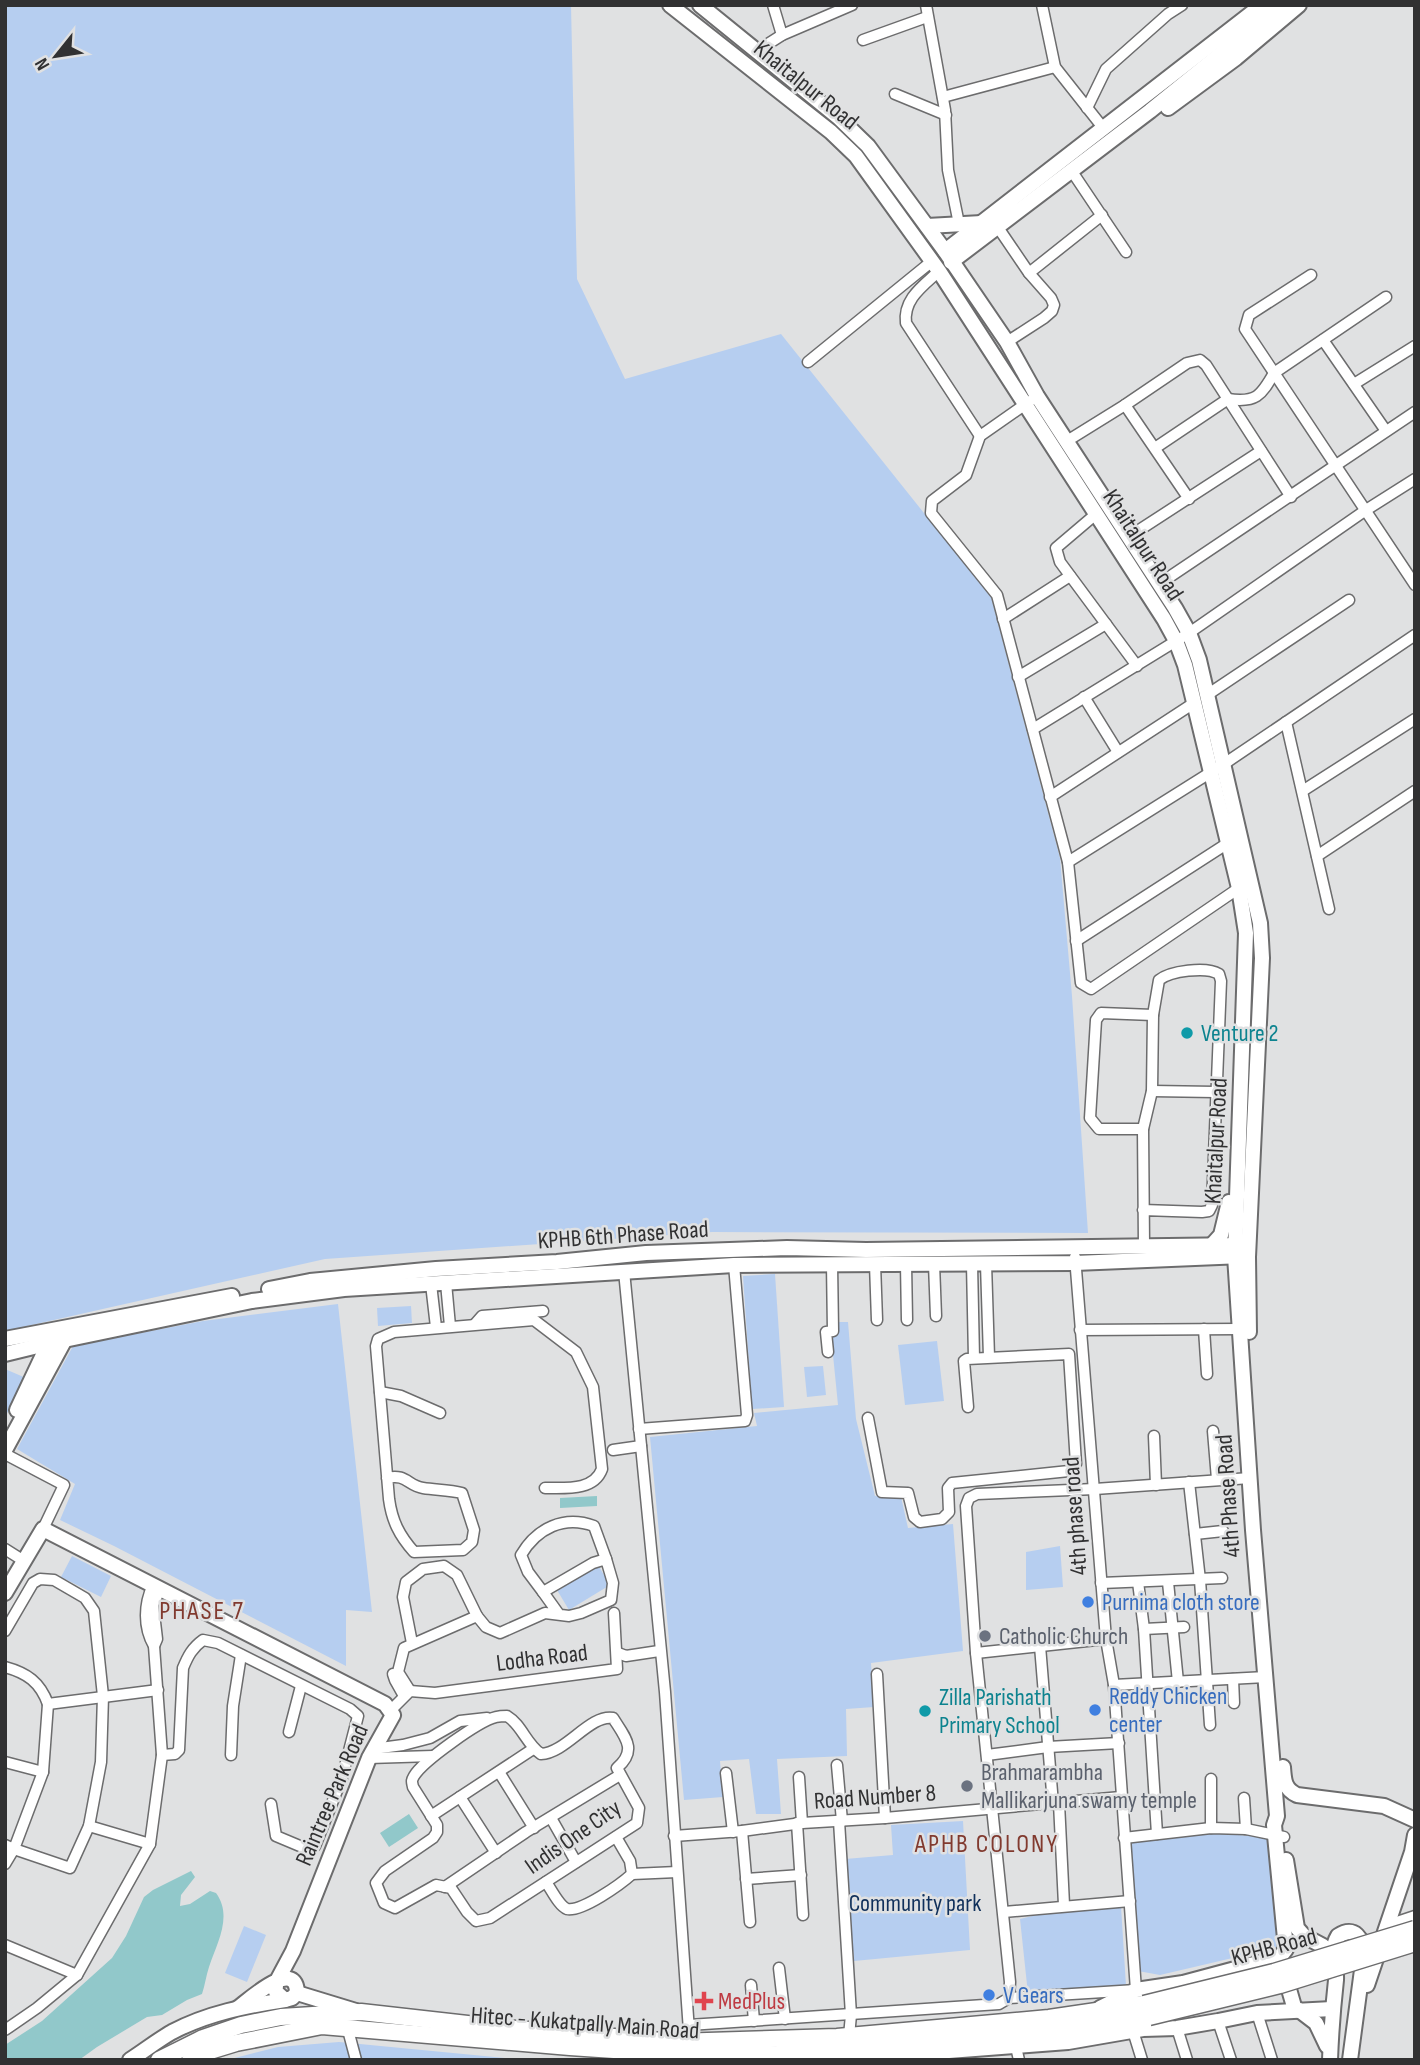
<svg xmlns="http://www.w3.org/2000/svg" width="1420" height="2065" viewBox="0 0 1420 2065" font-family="'Sofia Sans Condensed',sans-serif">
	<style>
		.green { fill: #b6cef0 }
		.water { fill: #91c8ca }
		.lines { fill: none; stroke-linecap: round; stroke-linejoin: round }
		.street-casing { stroke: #6c6c6d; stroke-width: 13 }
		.secondary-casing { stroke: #6c6c6d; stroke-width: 18 }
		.primary-casing { stroke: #6c6c6d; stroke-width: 19 }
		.street { stroke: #fff; stroke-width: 10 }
		.secondary { stroke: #fff; stroke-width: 14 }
		.primary { stroke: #fff; stroke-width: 16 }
		.primary-bridge-casing { stroke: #6c6c6d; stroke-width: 19; stroke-linecap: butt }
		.primary-bridge { stroke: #fff; stroke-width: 16 }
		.culture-dot { fill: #0f9aa8; stroke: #e0e1e2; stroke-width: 2.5 }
		.shop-dot { fill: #3f7fe0; stroke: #e0e1e2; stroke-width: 2.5 }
		.worship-dot { fill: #6b7280; stroke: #e0e1e2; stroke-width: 2.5 }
		.health-dot { fill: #e0444e; stroke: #e0e1e2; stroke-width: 2.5 }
		.labels { text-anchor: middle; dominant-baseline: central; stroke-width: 5; stroke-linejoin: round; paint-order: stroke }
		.street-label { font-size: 24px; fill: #313132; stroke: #e0e1e2 }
		.culture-label { font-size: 24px; fill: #0d838f; stroke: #e0e1e2; text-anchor: start }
		.shop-label { font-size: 24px; fill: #366cbe; stroke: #e0e1e2; text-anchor: start }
		.worship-label { font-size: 24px; fill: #5b616d; stroke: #e0e1e2; text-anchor: start }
		.park-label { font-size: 24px; fill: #10305b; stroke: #e0e1e2 }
		.health-label { font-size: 24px; fill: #be3a42; stroke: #e0e1e2; text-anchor: start }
		.neighbourhood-label { font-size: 26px; letter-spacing: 2px; fill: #813a2f; stroke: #e0e1e2 }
	</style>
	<rect width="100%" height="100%" fill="#e0e1e2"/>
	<g class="green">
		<polygon points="5,5 571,5 577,279 625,379 781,334 991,597 1060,858 1072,996 1088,1233 712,1232 325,1259 5,1331"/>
		<polygon points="775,1274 784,1407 752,1409 743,1276"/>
		<polygon points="338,1304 372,1612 346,1610 346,1666 114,1546 60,1520 75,1484 17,1449 73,1346 203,1321"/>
		<polygon points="411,1306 412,1323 378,1326 377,1308"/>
		<polygon points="837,1322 848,1322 856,1419 875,1496 901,1497 908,1528 953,1524 963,1651 871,1663 874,1707 846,1709 847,1756 777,1759 781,1814 756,1814 749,1759 720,1761 723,1797 684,1800 650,1437 757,1426 754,1413 838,1405 831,1335 838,1334"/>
		<polygon points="937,1341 944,1401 905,1405 898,1345"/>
		<polygon points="823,1366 826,1395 807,1397 804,1367"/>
		<polygon points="5,1369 26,1378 5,1417"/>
		<polygon points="1060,1546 1063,1587 1026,1590 1026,1552"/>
		<polygon points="72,1556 111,1576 101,1597 61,1577"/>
		<polygon points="598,1565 610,1585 569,1610 557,1590"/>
		<polygon points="963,1821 970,1950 854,1961 845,1859 893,1855 891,1825"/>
		<polygon points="1219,1833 1268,1838 1279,1947 1160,1975 1138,1971 1128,1843"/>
		<polygon points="1121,1906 1126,1986 1028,1994 1020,1919 1045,1913"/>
		<polygon points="244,1926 266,1935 247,1982 225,1973"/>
		<polygon points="339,2042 526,2060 227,2060 278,2047"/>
	</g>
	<g class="water">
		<polygon points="597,1496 597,1506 560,1508 560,1498"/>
		<polygon points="409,1814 418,1828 389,1847 380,1833"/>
		<path d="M191,1871L195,1877L181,1895L180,1906L190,1904L210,1891L216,1893C233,1916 217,1943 209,1967C206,1976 205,1985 202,1994L187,2000L162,2015L147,2017L97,2047L79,2060H5V2045L42,2021L112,1958L126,1936L144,1897L153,1890Z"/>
	</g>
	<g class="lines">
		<defs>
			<g id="street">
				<polyline points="773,5 782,35"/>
				<polyline points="926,5 945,110 948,170 959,224"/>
				<polyline points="1042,5 1055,67 1104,129"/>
				<polyline points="863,40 927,17"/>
				<polyline points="757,51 782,35 852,5"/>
				<polyline points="895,94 946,115"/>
				<polyline points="943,97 1055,67"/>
				<polyline points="1087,108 1106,69 1168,14 1182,5"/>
				<polyline points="1071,170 1126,252"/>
				<polyline points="997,226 1029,273 1051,298 1054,305 1052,311 1044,318 1007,342"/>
				<path d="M939,271C923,286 903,299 906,323L980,436"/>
				<polyline points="1029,273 1102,215"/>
				<polyline points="1311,275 1249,315 1245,329 1415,585"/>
				<polyline points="1323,340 1386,431"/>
				<polyline points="808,362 931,262"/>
				<polyline points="1354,384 1415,346"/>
				<polyline points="1030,401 980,436 966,475 932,501 931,513 997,595 1068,862 1081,983 1091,989 1239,888"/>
				<polyline points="1067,441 1125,405"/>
				<path d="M1155,448L1228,399C1256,403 1261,396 1274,373L1386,297"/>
				<polyline points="1189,499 1125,405 1187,363 1200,360 1206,365 1291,497"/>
				<polyline points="1096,514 1056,548 1060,562 1137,666"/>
				<polyline points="1130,536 1261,451"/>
				<polyline points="1159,584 1415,412"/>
				<polyline points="1003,619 1070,576"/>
				<polyline points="1018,677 1106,624"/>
				<polyline points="1207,695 1349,600"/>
				<polyline points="1084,697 1118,752"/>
				<polyline points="1286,722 1329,909"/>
				<polyline points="1033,729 1189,633 1366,510 1415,479"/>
				<polyline points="1304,790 1415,719"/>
				<polyline points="1050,797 1194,703"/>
				<polyline points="1317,856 1415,791"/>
				<polyline points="1068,862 1224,764 1415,635"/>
				<polyline points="1076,941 1228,843"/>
				<polyline points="1152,1091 1215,1092"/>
				<polyline points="1143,1129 1099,1129 1090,1118 1096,1020 1101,1013 1153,1015"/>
				<path d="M1143,1210L1202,1212L1209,1211L1212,1205L1221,981L1219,974C1206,966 1170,971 1159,980L1153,1015L1152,1091L1143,1129L1144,1245"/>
				<polyline points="875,1264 877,1320"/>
				<polyline points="906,1264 907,1320"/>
				<polyline points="934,1264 936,1316"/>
				<polyline points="972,1264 974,1358"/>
				<polyline points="986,1264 989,1357"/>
				<polyline points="624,1271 665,1692 689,2031"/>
				<polyline points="446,1283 450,1326"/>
				<polyline points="431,1284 436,1327"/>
				<polyline points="475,1324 482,1316 543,1311"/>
				<polyline points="1204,1329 1207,1374"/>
				<polyline points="1080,1330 1239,1329"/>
				<polyline points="828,1352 826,1332 833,1331 832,1264"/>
				<polyline points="380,1392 401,1396 440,1413"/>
				<polyline points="868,1418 882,1492 908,1493 914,1517 920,1522 942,1519 949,1512 948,1488 952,1483 1069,1471 1076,1464 1069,1354 967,1359 964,1361 968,1407"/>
				<polyline points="639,1429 745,1421 747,1415 734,1265"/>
				<polyline points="1213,1431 1217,1479"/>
				<polyline points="1154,1436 1156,1485"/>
				<polyline points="613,1450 641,1446"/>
				<polyline points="5,1454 64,1485 43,1529"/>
				<path d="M387,1478C406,1473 408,1486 423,1488C436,1490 449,1490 462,1493L474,1530L472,1542L463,1550L414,1552C399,1535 392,1521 389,1499L376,1346L378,1339L394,1332L534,1320L576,1352L593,1387L602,1469C594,1491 566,1488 545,1488"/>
				<polyline points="1189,1482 1200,1580 1210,1725"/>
				<polyline points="1195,1534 1223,1531"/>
				<polyline points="5,1549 24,1561"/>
				<polyline points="1138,1582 1144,1629 1157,1834"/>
				<polyline points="1168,1582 1178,1682"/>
				<polyline points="1101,1583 1222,1578"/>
				<path d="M543,1592L528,1572L521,1555C537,1528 564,1515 594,1526L606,1559"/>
				<polyline points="1144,1629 1184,1627"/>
				<polyline points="5,1631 33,1583 40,1579 54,1580 85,1598 94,1611 103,1696 101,1762 89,1826 70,1868 14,1849 43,1772 48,1704"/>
				<polyline points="412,1643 403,1597 406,1582 423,1569 444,1566 457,1575 477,1616"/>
				<polyline points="154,1646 157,1639 153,1605 160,1589"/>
				<polyline points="1040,1646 1053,1804"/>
				<polyline points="618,1653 626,1656 659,1651"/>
				<polyline points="976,1653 1106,1639"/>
				<path d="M5,1667C27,1673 40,1682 48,1704L158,1690"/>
				<polyline points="393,1674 395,1680 404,1696"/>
				<polyline points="877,1674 885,1818"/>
				<polyline points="1233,1679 1234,1703"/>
				<polyline points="1114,1685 1266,1677"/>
				<polyline points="410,1691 398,1672 404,1648 477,1616 486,1627 500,1633 545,1613 569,1616 581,1613 611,1600 613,1583 606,1559 593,1563 543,1592 558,1613"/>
				<polyline points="391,1710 410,1691 435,1693 617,1669 614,1613"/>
				<path d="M507,1716C522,1725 526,1744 541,1754C566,1753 590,1714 613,1718C625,1737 638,1750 617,1768L639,1808L637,1823L490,1918L476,1921L467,1912L451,1888L436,1885L395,1908L384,1903L376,1883L385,1871L433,1838L437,1832V1825L413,1787C412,1782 411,1781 414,1776C423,1761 479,1721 496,1717C500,1716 504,1716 507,1716Z"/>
				<polyline points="289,1732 301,1686"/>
				<polyline points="373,1749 403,1745 430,1738 460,1721 487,1718"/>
				<path d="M162,1755L175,1754L179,1750L183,1668C188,1656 192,1648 203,1640L218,1643L350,1709L358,1716L342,1778L315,1846L307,1849L276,1836L271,1804"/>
				<polyline points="231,1755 233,1706 241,1655"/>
				<polyline points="987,1755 1048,1747 1119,1743"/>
				<polyline points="369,1758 433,1756"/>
				<polyline points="5,1762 43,1772"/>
				<polyline points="837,1765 842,1821"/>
				<polyline points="499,1772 534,1828"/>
				<polyline points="726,1773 733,1832"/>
				<polyline points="799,1777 802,1823"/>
				<polyline points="1211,1779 1211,1828"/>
				<polyline points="460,1797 496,1853"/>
				<polyline points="1244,1798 1246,1829"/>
				<polyline points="1059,1803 1064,1905"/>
				<polyline points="431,1816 533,1749"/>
				<polyline points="551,1818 576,1862"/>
				<polyline points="839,1821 851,2015 849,2036"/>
				<polyline points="797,1823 803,1915"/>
				<polyline points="89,1826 150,1844"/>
				<polyline points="742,1831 750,1922"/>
				<polyline points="674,1836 742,1831 802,1823 885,1818 1121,1797"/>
				<polyline points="1124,1838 1211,1828 1246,1829 1284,1837"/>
				<polyline points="5,1845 14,1849 5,1864"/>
				<polyline points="632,1874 677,1872"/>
				<polyline points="746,1879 801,1875"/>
				<path d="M546,1882C551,1889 559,1906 567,1909C582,1912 621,1884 632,1874L630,1861L616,1837"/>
				<polyline points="445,1887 526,1832 620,1775"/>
				<polyline points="1004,1912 1130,1901"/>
				<polyline points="1388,1925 1415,1916"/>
				<polyline points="5,1945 77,1975"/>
				<polyline points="779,1968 785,2019"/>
				<polyline points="751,1985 754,2021"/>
				<polyline points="1009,1998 1136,1990 1114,1685 1106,1639 1075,1257"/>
				<polyline points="1257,2013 1272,2060"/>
				<polyline points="1218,2021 1231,2060"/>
				<polyline points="689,2025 999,2004 1009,1998 1010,1982 976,1653 966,1506 969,1498 977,1494 1095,1489 1250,1478"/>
				<polyline points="1177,2028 1187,2060"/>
				<path d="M5,2030L37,2008L77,1975L150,1844L162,1755L154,1646C143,1627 144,1604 153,1585"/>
				<polyline points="348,2030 356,2060"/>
				<polyline points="1133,2031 1142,2060"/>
				<polyline points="1016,2047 1019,2060"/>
			</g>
			<g id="secondary">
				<polyline points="670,5 831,132 856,156 939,271 1164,619 1176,641 1185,665 1239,888 1246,933 1235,1256 1253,1530 1277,1816 1274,1825 1286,1949 1280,1957 1183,1983 1136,1990 1100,2008"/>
				<polyline points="700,5 838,117 868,146 945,251 1007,342 1037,396 1175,608 1189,633 1199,660 1260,923 1262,958 1248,1257 1249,1332"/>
				<polyline points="1168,108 1236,58 1299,5"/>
				<polyline points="927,226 982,223"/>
				<polyline points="945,251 1262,5"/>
				<polyline points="951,262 1150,111 1281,5"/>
				<polyline points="1212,1245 1221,1235 1229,1202"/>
				<polyline points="269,1289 310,1281 436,1269 557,1262 646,1253 787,1248 866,1250 1244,1245"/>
				<polyline points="5,1339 232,1296"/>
				<polyline points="5,1354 50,1343 252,1301 344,1289 734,1265 1075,1263 1243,1256"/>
				<polyline points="17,1410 52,1336"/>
				<polyline points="5,1450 68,1334"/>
				<path d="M5,1593L43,1529L385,1704L393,1715L369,1758L293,1951L278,1979C276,1984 275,1987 276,1992L285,2000L292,1998L297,1993C296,1957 250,1999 238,2008"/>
				<path d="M1283,1767C1284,1780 1284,1789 1297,1795L1384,1806L1415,1820"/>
				<polyline points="1286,1860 1297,1928 1304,1936 1323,1946 1327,1967"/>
				<polyline points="1284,1972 1295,2010"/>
				<polyline points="1367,1985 1412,1852 1415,1835"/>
				<polyline points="297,1993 356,2011"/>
				<polyline points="1299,2010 1316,2023 1327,2046"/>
				<path d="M130,2060C144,2051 158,2040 172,2032C208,2013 246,2006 285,2000"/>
				<polyline points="831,2060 1068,2042 1143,2029 1177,2028 1218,2021 1257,2013 1332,2009"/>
				<path d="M1330,2060C1331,2033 1333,2007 1336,1980C1337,1965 1329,1951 1338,1936C1355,1925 1363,1939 1364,1955L1350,2060"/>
			</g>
			<g id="primary">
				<polyline points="159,2060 203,2038 241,2025 281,2017 361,2012 494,2027 675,2042 837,2037 1049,2018 1144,2004"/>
				<polyline points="190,2060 200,2054 236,2043 322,2026 570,2047 687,2055 777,2054 867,2049 1044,2032 1149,2017"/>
			</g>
		</defs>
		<use href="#street" class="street-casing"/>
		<use href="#secondary" class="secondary-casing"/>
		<use href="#primary" class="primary-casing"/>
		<use href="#street" class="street"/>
		<use href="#secondary" class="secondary"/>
		<use href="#primary" class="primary"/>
		<defs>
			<g id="primary-bridge">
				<polyline points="1144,2004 1274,1972 1415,1929"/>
				<polyline points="1149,2017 1280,1985 1415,1943"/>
			</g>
		</defs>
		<use href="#primary-bridge" class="primary-bridge-casing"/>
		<use href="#primary-bridge" class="primary-bridge"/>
	</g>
	<g class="culture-dot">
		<circle cx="1187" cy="1033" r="7"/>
		<circle cx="925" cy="1711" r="7"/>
	</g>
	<g class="shop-dot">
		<circle cx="1088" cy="1602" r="7"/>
		<circle cx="1095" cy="1710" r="7"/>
		<circle cx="989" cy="1995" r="7"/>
	</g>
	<g class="worship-dot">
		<circle cx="985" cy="1636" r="7"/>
		<circle cx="967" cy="1786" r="7"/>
	</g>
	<path class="health-dot" d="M700.5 1990.5h7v7h7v7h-7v7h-7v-7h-7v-7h7z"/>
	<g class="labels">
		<g class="street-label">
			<text transform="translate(806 85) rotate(39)">Khaitalpur Road</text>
			<text transform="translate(1143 545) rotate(57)">Khaitalpur Road</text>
			<text transform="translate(1216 1141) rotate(-87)">Khaitalpur Road</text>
			<text transform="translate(623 1235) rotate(-4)">KPHB 6th Phase Road</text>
			<text transform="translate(1228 1496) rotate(-94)">4th Phase Road</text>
			<text transform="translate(1075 1516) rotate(-94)">4th phase road</text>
			<text transform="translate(542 1658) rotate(-7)">Lodha Road</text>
			<text transform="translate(332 1795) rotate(-67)">Raintree Park Road</text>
			<text transform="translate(875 1797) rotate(-4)">Road Number 8</text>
			<text transform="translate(573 1837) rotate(-35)">Indis One City</text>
			<text transform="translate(1274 1947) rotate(-15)">KPHB Road</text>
			<text transform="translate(585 2023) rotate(4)">Hitec - Kukatpally Main Road</text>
		</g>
		<g class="culture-label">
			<text x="1201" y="1033">Venture 2</text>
			<text x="939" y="1697">Zilla Parishath<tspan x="939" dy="28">Primary School</tspan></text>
		</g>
		<g class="shop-label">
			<text x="1102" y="1602">Purnima cloth store</text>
			<text x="1109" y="1696">Reddy Chicken<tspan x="1109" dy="28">center</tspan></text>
			<text x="1003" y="1995">V Gears</text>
		</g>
		<g class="worship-label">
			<text x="999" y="1636">Catholic Church</text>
			<text x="981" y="1772">Brahmarambha<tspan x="981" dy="28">Mallikarjuna swamy temple</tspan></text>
		</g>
		<g class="park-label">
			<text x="915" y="1903">Community park</text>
		</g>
		<g class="health-label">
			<text x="718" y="2001">MedPlus</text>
		</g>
		<g class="neighbourhood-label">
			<text x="202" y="1611">PHASE 7</text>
			<text x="987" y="1844">APHB COLONY</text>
		</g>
	</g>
	<rect width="1420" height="2065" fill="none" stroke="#313132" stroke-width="14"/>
	<g transform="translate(56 56) rotate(240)" stroke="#e0e1e2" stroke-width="5" paint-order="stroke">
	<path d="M0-5L12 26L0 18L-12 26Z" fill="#313132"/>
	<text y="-10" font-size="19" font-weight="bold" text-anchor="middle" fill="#313132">N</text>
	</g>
</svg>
